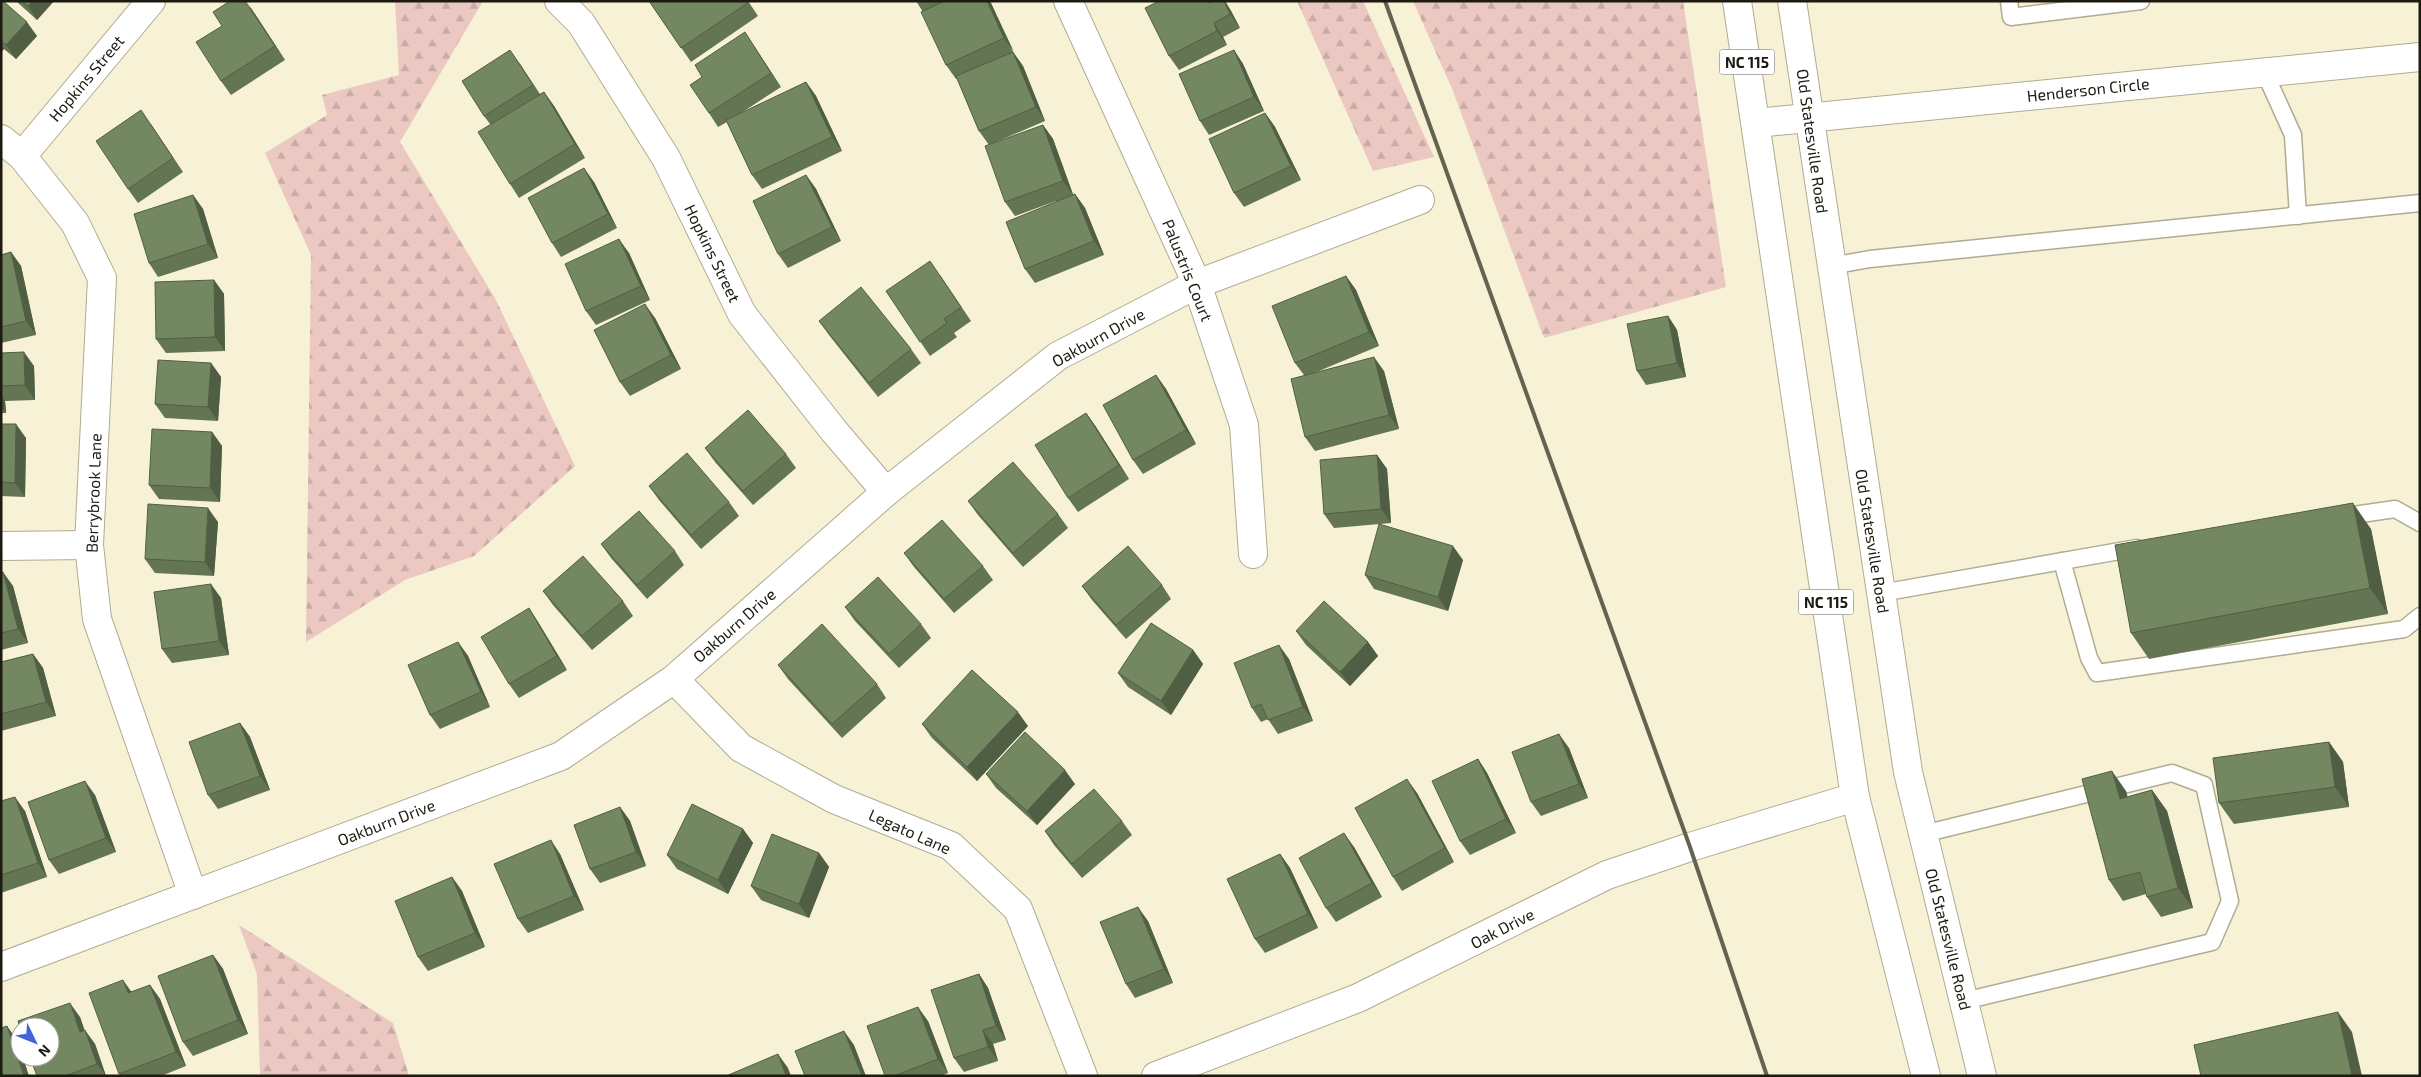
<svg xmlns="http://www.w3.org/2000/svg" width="2421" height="1077" viewBox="0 0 2421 1077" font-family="'Exo 2',sans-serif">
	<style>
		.forest { fill: url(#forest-firs) }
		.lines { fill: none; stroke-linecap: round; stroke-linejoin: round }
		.service-casing { stroke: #b1ab91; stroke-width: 19 }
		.minor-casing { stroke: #b1ab91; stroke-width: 30 }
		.primary-casing { stroke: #b1ab91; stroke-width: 30 }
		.service { stroke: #fff; stroke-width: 16 }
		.minor { stroke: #fff; stroke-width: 28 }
		.primary { stroke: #fff; stroke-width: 28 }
		.rail { stroke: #656252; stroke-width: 4 }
		.wall { fill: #637553 }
		.shaded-wall { fill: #505f44 }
		.building { fill: #738861; stroke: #505f44 }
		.labels { text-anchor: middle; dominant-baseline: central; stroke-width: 4.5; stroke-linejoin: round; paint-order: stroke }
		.shield { fill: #fff; stroke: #615f58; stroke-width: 1 }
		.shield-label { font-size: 15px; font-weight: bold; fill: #1d1b11 }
		.street-label { font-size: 16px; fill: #1d1b11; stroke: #fff }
	</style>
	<defs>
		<pattern id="forest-firs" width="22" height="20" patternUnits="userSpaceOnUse" patternTransform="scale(1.25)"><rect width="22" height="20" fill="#ecc8c2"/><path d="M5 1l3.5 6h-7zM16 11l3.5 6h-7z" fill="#caaba6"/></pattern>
	</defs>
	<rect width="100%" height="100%" fill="#f7f1d5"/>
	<g class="forest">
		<polygon points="395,1 483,1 400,142 495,298 575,466 474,556 405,580 306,642 311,255 265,153 327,115 322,95 399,75"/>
		<polygon points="1297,1 1363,1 1434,157 1373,171"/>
		<polygon points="1413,1 1683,1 1726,287 1544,338 1453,91"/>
		<polygon points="239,925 393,1023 409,1076 260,1076 257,974"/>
	</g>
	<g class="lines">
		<defs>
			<g id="service">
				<polyline points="2009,1 2011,17 2141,1"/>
				<polyline points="2264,71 2293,135 2298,216"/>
				<polyline points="1831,266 1870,259 2420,203"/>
				<polyline points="2340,517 2395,509 2420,523"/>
				<polyline points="2062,561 2089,658 2097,673 2404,629 2420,616"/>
				<polyline points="1881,593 2137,548"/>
				<polyline points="1923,834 2172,773 2204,785 2230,901 2212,942 1964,1001"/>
			</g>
			<g id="minor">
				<polyline points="559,1 581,23 666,158 742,314 834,431 886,492"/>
				<polyline points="1068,1 1197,284 1244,425 1253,554"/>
				<polyline points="1756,123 2420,57"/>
				<polyline points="1,139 22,156 75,223 102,278 89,545 97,619 193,895"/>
				<polyline points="22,156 151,1"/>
				<polyline points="1,546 89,545"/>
				<polyline points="674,679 741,748 834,799 951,846 1018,909 1083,1076"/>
				<polyline points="1,967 561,756 674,679 886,492 1058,356 1197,284 1420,200"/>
				<polyline points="1156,1076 1358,998 1607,875 1690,847 1855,797"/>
			</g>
			<g id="primary">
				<polyline points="1737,1 1855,797 1926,1076"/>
				<polyline points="1792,1 1908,772 1982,1076"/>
			</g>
		</defs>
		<use href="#service" class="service-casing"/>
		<use href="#minor" class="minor-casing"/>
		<use href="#primary" class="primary-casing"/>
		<use href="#service" class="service"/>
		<use href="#minor" class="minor"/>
		<use href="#primary" class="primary"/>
		<polyline class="rail" points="1385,1 1690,847 1767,1076"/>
	</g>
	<g class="wall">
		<polygon points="1,1 37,36 16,59 4,49 1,52"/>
		<polygon points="16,1 54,1 37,20"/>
		<polygon points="649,1 748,1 758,16 691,62"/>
		<polygon points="916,1 990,1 1013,52 1023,66 1045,121 989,145 979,131 957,79 956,79 946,65 923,12"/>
		<polygon points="1159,1 1225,1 1231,11 1240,28 1223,37 1227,45 1179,70 1169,56"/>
		<polygon points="251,8 285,60 231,95 221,81 222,26"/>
		<polygon points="754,46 781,87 738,115 806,82 816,96 842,151 762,189 752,175 727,122 718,127 709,113"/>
		<polygon points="1234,50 1243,64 1264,111 1209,135 1200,121"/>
		<polygon points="520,64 540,94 544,92 554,106 585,158 519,198 510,184 490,124 484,116"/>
		<polygon points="1265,113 1275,127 1301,180 1244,207 1234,193"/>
		<polygon points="151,124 183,172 138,203 128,189"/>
		<polygon points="1043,125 1053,139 1073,194 1075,194 1085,208 1104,255 1035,283 1025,269 1056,201 1015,216 1005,202"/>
		<polygon points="806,175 816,189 841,241 788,268 778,254"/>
		<polygon points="594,182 617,228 561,257 552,243"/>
		<polygon points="193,195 203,209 218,258 158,277 149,263"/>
		<polygon points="11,252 21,266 36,335 1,343 1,255"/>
		<polygon points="629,253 650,300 596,325 586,311"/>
		<polygon points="940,275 971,321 954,333 957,337 930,356 886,291"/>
		<polygon points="1346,276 1356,290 1379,346 1314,373 1384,371 1399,429 1315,451 1305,437 1304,375 1295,363"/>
		<polygon points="214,280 224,294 225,351 166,353 156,339"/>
		<polygon points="1668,316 1677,330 1686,377 1646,385 1637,371"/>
		<polygon points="655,318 681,369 630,396 620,382"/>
		<polygon points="819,321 911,349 921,363 878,397 829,335"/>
		<polygon points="1,353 34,366 35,400 5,401 6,413 1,413"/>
		<polygon points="211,363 221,377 218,421 165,418 155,404"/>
		<polygon points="1156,375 1166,389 1196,444 1143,474 1133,460"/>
		<polygon points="1086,413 1096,427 1129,479 1078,512 1068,498"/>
		<polygon points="1,424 26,438 25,497 1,496"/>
		<polygon points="212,432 222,446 220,502 159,499 149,485"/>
		<polygon points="705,448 786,454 796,468 753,505 715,462"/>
		<polygon points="1377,455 1387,469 1391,523 1334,528 1324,514"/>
		<polygon points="649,486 729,502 739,516 701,549 659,500"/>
		<polygon points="968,501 1058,514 1068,528 1023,567 978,515"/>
		<polygon points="218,522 214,576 155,573 145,559"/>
		<polygon points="2371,529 2388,614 2149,659 2131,633"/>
		<polygon points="601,544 675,551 684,565 647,599 611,558"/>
		<polygon points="904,553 983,566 993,580 954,613 914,567"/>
		<polygon points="1463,560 1448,611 1374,589 1365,575"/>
		<polygon points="1,572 13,586 28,643 1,650"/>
		<polygon points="1162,585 1171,599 1126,639 1092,600 1082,586"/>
		<polygon points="543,591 623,601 633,616 592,650 553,605"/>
		<polygon points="221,598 229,655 172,663 162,649"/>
		<polygon points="845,607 921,624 931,638 899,668 855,621"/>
		<polygon points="529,608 538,622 567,670 519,698 509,684"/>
		<polygon points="1296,631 1368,642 1378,656 1350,686 1306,645"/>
		<polygon points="458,642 468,656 490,707 440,729 430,715"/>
		<polygon points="1193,650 1203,664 1171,715 1128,687 1118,673"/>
		<polygon points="33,654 43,668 56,716 1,731 1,662"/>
		<polygon points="1289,659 1313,721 1278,734 1268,719 1261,722 1252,708"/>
		<polygon points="778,665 877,684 886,698 842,738 788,679"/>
		<polygon points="240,723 250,737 270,790 218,809 208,795"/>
		<polygon points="922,724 1028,726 977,781 932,738"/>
		<polygon points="2329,742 2343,762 2349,807 2234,824 2219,803"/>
		<polygon points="1569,748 1588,798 1541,816 1531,802"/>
		<polygon points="1478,759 1487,773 1516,833 1470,855 1460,841"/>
		<polygon points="986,774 1075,784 1037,825 996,788"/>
		<polygon points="2152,790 2167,811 2193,908 2161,917 2147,897 2146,894 2123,901 2109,880 2126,791 2127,797"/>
		<polygon points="1417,793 1454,862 1402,891 1393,877"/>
		<polygon points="95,795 116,852 59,874 49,860"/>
		<polygon points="1,801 25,811 47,877 1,893"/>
		<polygon points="620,807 630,821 646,866 600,883 590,869"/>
		<polygon points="1122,821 1132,835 1082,878 1054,845 1045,831"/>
		<polygon points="743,829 753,843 728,894 677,869 667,855"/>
		<polygon points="1354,847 1382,897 1336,922 1326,908"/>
		<polygon points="819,853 829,867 809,918 761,900 751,886"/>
		<polygon points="560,854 584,910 528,933 518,919"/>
		<polygon points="1280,854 1290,868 1318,928 1265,953 1255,939"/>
		<polygon points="452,877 462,891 485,947 428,971 418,957"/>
		<polygon points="1148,921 1173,983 1135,998 1126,984"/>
		<polygon points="213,955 223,969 248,1034 193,1056 183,1042"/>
		<polygon points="979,974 988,988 1006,1040 993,1044 998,1061 964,1072 954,1058"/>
		<polygon points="150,985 160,999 186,1066 161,1076 120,1076 119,1074 131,992"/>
		<polygon points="80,1017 84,1030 95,1044 106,1076 37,1076"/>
		<polygon points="928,1021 948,1073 941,1076 885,1076"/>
	</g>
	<g class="shaded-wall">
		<polygon points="32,1 54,1 37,20 28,6"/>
		<polygon points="246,1 251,8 285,60 275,46"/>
		<polygon points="987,1 990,1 1014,52 1004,38"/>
		<polygon points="1224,1 1225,1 1231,11 1240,28 1230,14"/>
		<polygon points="27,22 37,36 16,59 6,45"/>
		<polygon points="1214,23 1223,37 1227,45 1217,31"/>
		<polygon points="745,32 754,46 781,87 771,73"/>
		<polygon points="1,45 4,49 1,52"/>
		<polygon points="510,50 520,64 542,99 533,85"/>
		<polygon points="1234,50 1243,64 1264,111 1254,97"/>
		<polygon points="1013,52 1023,66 1045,121 1036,107"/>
		<polygon points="806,82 816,96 842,151 832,137"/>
		<polygon points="544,92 554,106 585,158 575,144"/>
		<polygon points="1265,113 1275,127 1301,180 1291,166"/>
		<polygon points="1043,125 1053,139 1073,195 1063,181"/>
		<polygon points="584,168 594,182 617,228 608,214"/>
		<polygon points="806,175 816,189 841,241 832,227"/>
		<polygon points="1075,194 1085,208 1104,255 1094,241"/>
		<polygon points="193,195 203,209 218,258 208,244"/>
		<polygon points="619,239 629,253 650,300 641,286"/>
		<polygon points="11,252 21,266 36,335 26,321"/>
		<polygon points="1346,276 1356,290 1379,346 1369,332"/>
		<polygon points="214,280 224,294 225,351 215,337"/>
		<polygon points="645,304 655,318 681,369 671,355"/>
		<polygon points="1668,316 1677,330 1686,377 1677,363"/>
		<polygon points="24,352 34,366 35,400 25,385"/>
		<polygon points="1374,357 1384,371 1399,429 1389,415"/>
		<polygon points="211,363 221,377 218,421 208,407"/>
		<polygon points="1156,375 1166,389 1196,444 1186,430"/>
		<polygon points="1,395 5,401 6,413 1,407"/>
		<polygon points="1086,413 1096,427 1129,479 1119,465"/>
		<polygon points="16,424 26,438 25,497 15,483"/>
		<polygon points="212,432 222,446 220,502 210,488"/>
		<polygon points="1377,455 1387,469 1391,523 1381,509"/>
		<polygon points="2353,503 2371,529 2388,614 2370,588"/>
		<polygon points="208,508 218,522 214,576 205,562"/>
		<polygon points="1453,546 1463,560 1448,611 1438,597"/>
		<polygon points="3,572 13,586 28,643 18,629"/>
		<polygon points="211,584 221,598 229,655 219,641"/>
		<polygon points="529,608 538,622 567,670 557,656"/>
		<polygon points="458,642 468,656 490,707 481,692"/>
		<polygon points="1368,642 1378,656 1350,686 1340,672"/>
		<polygon points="1279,645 1289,659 1313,721 1303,707"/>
		<polygon points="1193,650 1203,664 1171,715 1161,701"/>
		<polygon points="33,654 43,668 56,716 46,702"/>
		<polygon points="1018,712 1028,726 977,781 967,767"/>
		<polygon points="240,723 250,737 270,790 260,776"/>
		<polygon points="1559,734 1569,748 1588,798 1579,784"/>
		<polygon points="2329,742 2343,762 2349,807 2335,787"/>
		<polygon points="1478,759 1487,773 1516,833 1506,819"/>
		<polygon points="1065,770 1075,784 1037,825 1027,811"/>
		<polygon points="2112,771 2126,791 2134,820 2120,799"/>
		<polygon points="1407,779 1417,793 1454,862 1445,848"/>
		<polygon points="85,781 95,795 116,852 106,838"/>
		<polygon points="2152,790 2167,811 2193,908 2178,888"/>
		<polygon points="15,797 25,811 47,877 38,863"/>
		<polygon points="620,807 630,821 646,866 636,852"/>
		<polygon points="743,829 753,843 728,894 718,880"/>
		<polygon points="1344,833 1354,847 1382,897 1372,883"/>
		<polygon points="551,840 560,854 584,910 574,896"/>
		<polygon points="819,853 829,867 809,918 799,904"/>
		<polygon points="1280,854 1290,868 1318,928 1308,914"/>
		<polygon points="452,877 462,891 485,947 475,933"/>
		<polygon points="1138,907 1148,921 1173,983 1164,969"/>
		<polygon points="213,955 223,969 248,1034 238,1020"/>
		<polygon points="979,974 988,988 1006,1040 996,1026"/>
		<polygon points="123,980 133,994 128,993"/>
		<polygon points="150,985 160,999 186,1066 176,1052"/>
		<polygon points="70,1003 80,1017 90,1046 80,1032"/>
		<polygon points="918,1007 928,1021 948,1073 938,1059"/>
		<polygon points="2338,1012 2352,1032 2362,1076 2352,1076"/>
		<polygon points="7,1026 17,1040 20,1048 20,1057 23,1057 29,1076 24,1076"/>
		<polygon points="85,1030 95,1044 106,1076 97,1064"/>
		<polygon points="983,1030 993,1044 998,1061 988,1047"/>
		<polygon points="844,1031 854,1045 866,1076 862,1076"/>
		<polygon points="778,1054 788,1068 791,1076 786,1076"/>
	</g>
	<g class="building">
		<polygon points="1,1 3,1 27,22 6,45 1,41"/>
		<polygon points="22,1 32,1 28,6"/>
		<polygon points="230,1 245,1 275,46 221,81 196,42 222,26 213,12"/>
		<polygon points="649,1 748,1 749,2 681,48"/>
		<polygon points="945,1 987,1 1004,38 946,65 921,12"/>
		<polygon points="1159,1 1208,1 1209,3 1212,1 1224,1 1230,14 1214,23 1217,31 1169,56 1145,8"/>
		<polygon points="745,32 771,73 709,113 690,85 702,77 695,65"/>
		<polygon points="510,50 533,85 484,116 462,81"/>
		<polygon points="1234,50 1254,97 1200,121 1179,74"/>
		<polygon points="1013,52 1036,107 979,131 956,76"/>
		<polygon points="806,82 832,137 752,175 726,120"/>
		<polygon points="544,92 575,144 510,184 478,132"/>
		<polygon points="141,110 173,158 128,189 96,141"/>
		<polygon points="1265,113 1291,166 1234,193 1209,139"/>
		<polygon points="1043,125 1063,181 1005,202 985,146"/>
		<polygon points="584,168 608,214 552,243 528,198"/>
		<polygon points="806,175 832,227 778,254 753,201"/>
		<polygon points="1075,194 1094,241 1025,269 1006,222"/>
		<polygon points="193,195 208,244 149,263 134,214"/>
		<polygon points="619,239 641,286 586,311 565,264"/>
		<polygon points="11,252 26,321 1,327 1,255"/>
		<polygon points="930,261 961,307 944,319 947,323 920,342 886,291"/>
		<polygon points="1346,276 1369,332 1295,363 1272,306"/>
		<polygon points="214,280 215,337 156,339 155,282"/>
		<polygon points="861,287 911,349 869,383 819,321"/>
		<polygon points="645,304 671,355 620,382 594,330"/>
		<polygon points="1668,316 1677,363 1637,371 1627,324"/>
		<polygon points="24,352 25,385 1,386 1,353"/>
		<polygon points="1374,357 1389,415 1305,437 1291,379"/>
		<polygon points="158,360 211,363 208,407 155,404"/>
		<polygon points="1156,375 1186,430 1133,460 1103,405"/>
		<polygon points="748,410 786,454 743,491 705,448"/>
		<polygon points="1086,413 1119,465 1068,498 1035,445"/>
		<polygon points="1,424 16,424 15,483 1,482"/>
		<polygon points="152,429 212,432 210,488 149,485"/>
		<polygon points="687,453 729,502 691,535 649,486"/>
		<polygon points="1377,455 1381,509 1324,514 1320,460"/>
		<polygon points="1013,462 1058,514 1013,553 968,501"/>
		<polygon points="2353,503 2370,588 2131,633 2115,545"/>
		<polygon points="148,504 208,508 205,562 145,559"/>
		<polygon points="639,511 675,551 637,585 601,544"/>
		<polygon points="942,520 983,566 944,599 904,553"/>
		<polygon points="1379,524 1453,546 1438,597 1365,575"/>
		<polygon points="1128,546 1162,585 1116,625 1082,586"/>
		<polygon points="583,556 623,601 582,636 543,591"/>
		<polygon points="1,572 3,572 18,629 1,633"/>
		<polygon points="878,577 921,624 889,654 845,607"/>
		<polygon points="211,584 219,641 162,649 154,592"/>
		<polygon points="1324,601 1368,642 1340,672 1296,631"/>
		<polygon points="529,608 557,656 509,684 481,637"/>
		<polygon points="1151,623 1193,650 1161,701 1118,673"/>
		<polygon points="822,624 877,684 832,724 778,665"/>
		<polygon points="458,642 481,692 430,715 408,665"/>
		<polygon points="1279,645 1303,707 1268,720 1261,704 1252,708 1234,663"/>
		<polygon points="33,654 46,702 1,714 1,662"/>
		<polygon points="972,670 1018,712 967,767 922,724"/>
		<polygon points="240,723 260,776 208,795 189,742"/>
		<polygon points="1025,732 1065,770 1027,811 986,774"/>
		<polygon points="1559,734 1579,784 1531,802 1512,752"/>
		<polygon points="2329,742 2335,787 2219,803 2213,758"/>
		<polygon points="1478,759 1506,819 1460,841 1432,781"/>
		<polygon points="2112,771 2120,799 2152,790 2178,888 2147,897 2140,872 2109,880 2082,779"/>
		<polygon points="1407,779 1445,848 1393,877 1355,808"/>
		<polygon points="85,781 106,838 49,860 28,802"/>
		<polygon points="1094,789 1122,821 1072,864 1045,831"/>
		<polygon points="15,797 38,863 1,875 1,801"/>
		<polygon points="692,804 743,829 718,880 667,855"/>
		<polygon points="620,807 636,852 590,869 574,825"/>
		<polygon points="1344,833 1372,883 1326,908 1299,858"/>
		<polygon points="772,834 819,853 799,904 751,886"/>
		<polygon points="551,840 574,896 518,919 494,864"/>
		<polygon points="1280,854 1308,914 1255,939 1227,879"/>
		<polygon points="452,877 475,933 418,957 395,901"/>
		<polygon points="1138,907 1164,969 1126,984 1100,922"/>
		<polygon points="213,955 238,1020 183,1042 158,976"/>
		<polygon points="979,974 996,1026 983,1030 988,1047 954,1058 931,990"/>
		<polygon points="123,980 128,993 150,985 176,1052 119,1074 89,993"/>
		<polygon points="70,1003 80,1032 85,1030 97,1064 65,1076 37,1076 30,1057 50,1057 50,1027 20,1028 18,1021"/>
		<polygon points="918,1007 938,1059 894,1076 885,1076 867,1026"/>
		<polygon points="2338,1012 2352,1076 2201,1076 2194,1045"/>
		<polygon points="7,1026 24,1076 1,1076 1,1028"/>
		<polygon points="844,1031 862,1076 805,1076 795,1051"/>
		<polygon points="778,1054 786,1076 726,1076"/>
	</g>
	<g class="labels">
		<g class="shield">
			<rect x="1719.5" y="49.5" width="55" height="25" rx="4"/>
			<rect x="1798.5" y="589.5" width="55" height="25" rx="4"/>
		</g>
		<g class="shield-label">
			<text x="1747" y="62">NC 115</text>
			<text x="1826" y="602">NC 115</text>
		</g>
		<g class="street-label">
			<text transform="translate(86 78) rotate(-50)">Hopkins Street</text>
			<text transform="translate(2088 89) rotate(-6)">Henderson Circle</text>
			<text transform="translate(1813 141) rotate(82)">Old Statesville Road</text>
			<text transform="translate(713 253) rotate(64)">Hopkins Street</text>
			<text transform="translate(1188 270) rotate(68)">Palustris Court</text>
			<text transform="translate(1098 337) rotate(-29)">Oakburn Drive</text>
			<text transform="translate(93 493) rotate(-88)">Berrybrook Lane</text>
			<text transform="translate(1873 541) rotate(81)">Old Statesville Road</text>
			<text transform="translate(734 625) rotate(-41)">Oakburn Drive</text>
			<text transform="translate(386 822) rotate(-21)">Oakburn Drive</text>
			<text transform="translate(910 831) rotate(24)">Legato Lane</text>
			<text transform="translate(1502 928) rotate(-27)">Oak Drive</text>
			<text transform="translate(1949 939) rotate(76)">Old Statesville Road</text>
		</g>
	</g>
	<rect width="2421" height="1077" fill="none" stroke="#1d1b11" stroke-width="5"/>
	<g transform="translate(35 1042) rotate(133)"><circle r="24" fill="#ffffff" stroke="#a5a4a0"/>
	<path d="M0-4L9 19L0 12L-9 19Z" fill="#4266d9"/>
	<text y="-8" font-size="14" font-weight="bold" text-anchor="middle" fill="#1d1b11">N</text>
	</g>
</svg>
